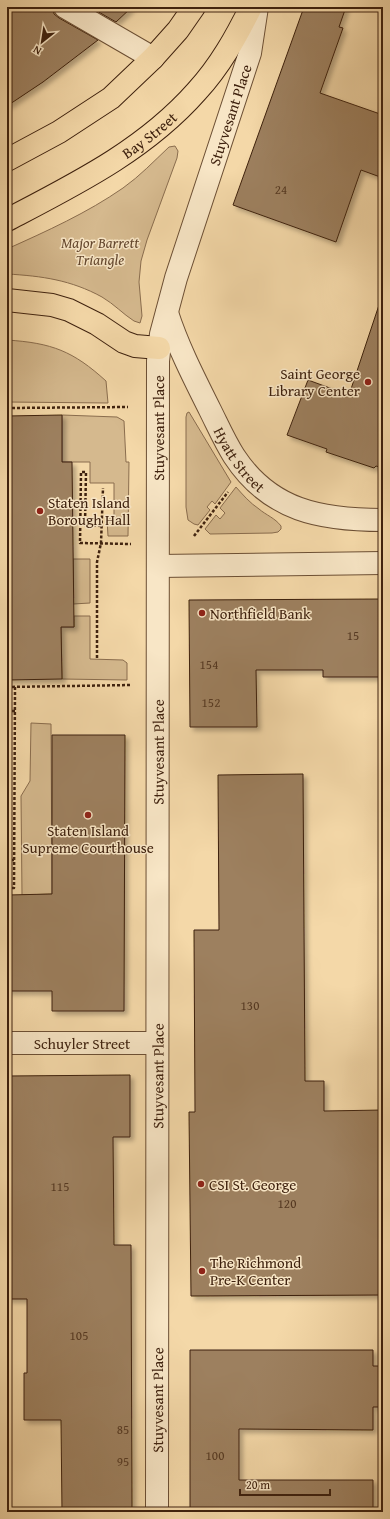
<svg xmlns="http://www.w3.org/2000/svg" width="390" height="1519" viewBox="0 0 390 1519" font-family="'Gentium Book Plus',serif">
	<style>
		.green { fill: #d5b98e; stroke: #8a6d4e }
		.building { fill: #9d805e; stroke: #3e210e; filter: url(#shadow) }
		.lines { fill: none; stroke-linecap: round; stroke-linejoin: round }
		.minor-casing { stroke: #6c4f34; stroke-width: 24 }
		.major-casing { stroke: #3e210e; stroke-width: 24 }
		.path { stroke: #3e210e; stroke-width: 2.5; stroke-dasharray: 3 2; stroke-linecap: butt }
		.minor { stroke: #f8e6c6; stroke-width: 22 }
		.major { stroke: #f4d8a8; stroke-width: 22 }
		.poi-dot { fill: #8f2418; stroke: #f8e6c6; stroke-width: 1.5 }
		.labels { text-anchor: middle; dominant-baseline: central; stroke-width: 3; stroke-linejoin: round; paint-order: stroke }
		.number-label { font-size: 13px; fill: #563922 }
		.street-label { font-size: 15px; fill: #3e210e; stroke: #f8e6c6 }
		.park-label { font-size: 15px; font-style: italic; fill: #64472e; stroke: #f8e6c6 }
		.poi-label { font-size: 15px; fill: #3e210e; stroke: #f8e6c6; text-anchor: start }
	</style>
	<defs>
		<filter id="shadow"><feDropShadow dx="3.5" dy="3.5" stdDeviation="2" flood-color="#0004"/></filter>
	</defs>
	<rect width="100%" height="100%" fill="#f4d8a8"/>
	<filter id="stains"><feTurbulence type="fractalNoise" baseFrequency=".005" numOctaves="4"/><feColorMatrix values="0 0 0 0 .2 0 0 0 0 .09 0 0 0 0 .02 0 0 0 .5 -.17"/></filter>
	<radialGradient id="worn" r=".72"><stop offset=".6" stop-color="#630" stop-opacity="0"/><stop offset="1" stop-color="#630" stop-opacity=".3"/></radialGradient>
	<g class="green">
		<path d="M175,146L178,151L177,158L147,240L141,261L139,282L142,316L140,323L134,321C123,314 114,304 102,297C71,280 42,276 7,274V249C47,231 87,213 123,188C140,176 154,161 169,147Z"/>
		<path d="M7,340C52,343 73,351 106,381L108,403L7,402Z"/>
		<polygon points="189,412 231,482 215,504 212,501 207,507 210,510 198,525 194,524 188,520 186,507 186,417 187,413"/>
		<polygon points="62,415 117,417 124,421 126,462 129,462 128,536 108,536 107,519 114,518 114,483 90,483 90,462 62,462"/>
		<path d="M236,487C243,495 250,503 259,509C266,515 275,518 281,526V529L278,532L272,533L210,534L205,529L216,515L220,519L225,513L220,508Z"/>
		<polygon points="73,559 90,559 90,603 73,604"/>
		<polygon points="74,616 90,616 90,659 123,660 127,663 127,680 62,679 61,627 74,627"/>
		<polygon points="31,723 51,724 52,894 22,895 21,796 30,781"/>
		<polygon points="7,745 8,855 7,855"/>
	</g>
	<g class="building">
		<polygon points="7,7 53,7 54,14 59,18 98,40 43,82 7,106"/>
		<polygon points="90,7 132,7 116,22"/>
		<polygon points="304,7 346,7 339,27 343,28 320,93 383,115 383,178 361,170 336,242 233,205"/>
		<polygon points="379,305 383,306 383,468 376,466 374,468 326,452 327,449 287,435 308,380 349,395"/>
		<polygon points="62,415 62,462 72,462 74,627 61,627 62,679 7,680 7,416"/>
		<polygon points="383,599 383,677 323,677 323,670 256,670 257,727 190,727 189,600"/>
		<polygon points="52,735 125,735 124,1011 52,1011 52,991 7,991 7,895 52,894"/>
		<polygon points="303,774 305,1081 324,1081 324,1111 383,1110 383,1295 191,1296 189,1112 195,1112 194,930 219,930 218,775"/>
		<polygon points="130,1075 130,1137 113,1137 114,1245 131,1245 132,1512 62,1512 61,1420 24,1420 24,1373 27,1373 27,1299 7,1299 7,1076"/>
		<polygon points="190,1350 373,1350 373,1366 383,1366 383,1407 373,1407 373,1430 239,1429 239,1480 373,1480 373,1512 190,1512"/>
	</g>
	<g class="lines">
		<defs>
			<g id="minor">
				<polyline points="65,7 153,58"/>
				<path id="s1" d="M167,313C178,347 194,378 210,410C218,426 225,442 234,456C270,511 321,520 383,520"/>
				<polyline points="158,566 383,563"/>
				<path id="s2" d="M7,1043H157"/>
				<path id="s3" d="M157,1512L158,361L161,334L176,278L250,53L257,7"/>
			</g>
			<g id="major">
				<polyline points="7,160 59,132 111,98 153,58 178,30 194,7"/>
				<path id="s4" d="M7,220C76,184 145,150 197,91C220,66 236,37 251,7"/>
				<polyline points="7,300 52,305 69,310 97,324 124,342 135,346 159,348"/>
			</g>
		</defs>
		<use href="#minor" class="minor-casing"/>
		<use href="#major" class="major-casing"/>
		<g class="path">
			<polyline points="7,408 128,407"/>
			<polyline points="101,526 85,525 86,472 81,472 80,543 131,544"/>
			<polyline points="194,536 228,492"/>
			<polyline points="97,658 97,562 101,543 103,488"/>
			<polyline points="7,687 132,685"/>
			<polyline points="7,711 15,711"/>
			<polyline points="7,860 14,860"/>
			<polyline points="7,888 14,888 15,687"/>
		</g>
		<use href="#minor" class="minor"/>
		<use href="#major" class="major"/>
	</g>
	<g class="poi-dot">
		<circle cx="368" cy="382" r="4"/>
		<circle cx="40" cy="511" r="4"/>
		<circle cx="202" cy="613" r="4"/>
		<circle cx="88" cy="815" r="4"/>
		<circle cx="201" cy="1184" r="4"/>
		<circle cx="202" cy="1271" r="4"/>
	</g>
	<g class="labels">
		<g class="number-label">
			<text x="281" y="189">24</text>
			<text x="353" y="635">15</text>
			<text x="209" y="664">154</text>
			<text x="211" y="702">152</text>
			<text x="250" y="1005">130</text>
			<text x="60" y="1186">115</text>
			<text x="287" y="1203">120</text>
			<text x="79" y="1335">105</text>
			<text x="123" y="1429">85</text>
			<text x="215" y="1455">100</text>
			<text x="123" y="1461">95</text>
		</g>
		<g class="street-label">
			<text stroke="none"><textPath href="#s3" startOffset="1408">Stuyvesant Place</textPath></text>
			<text stroke="none"><textPath href="#s4" startOffset="166">Bay Street</textPath></text>
			<text stroke="none"><textPath href="#s3" startOffset="1084">Stuyvesant Place</textPath></text>
			<text stroke="none"><textPath href="#s1" startOffset="164">Hyatt Street</textPath></text>
			<text stroke="none"><textPath href="#s3" startOffset="760">Stuyvesant Place</textPath></text>
			<text stroke="none"><textPath href="#s2" startOffset="75">Schuyler Street</textPath></text>
			<text stroke="none"><textPath href="#s3" startOffset="436">Stuyvesant Place</textPath></text>
			<text stroke="none"><textPath href="#s3" startOffset="112">Stuyvesant Place</textPath></text>
		</g>
		<g class="park-label">
			<text x="100" y="242">Major Barrett<tspan x="100" dy="17">Triangle</tspan></text>
		</g>
		<g class="poi-label">
			<text x="360" y="373" text-anchor="end">Saint George<tspan x="360" dy="17">Library Center</tspan></text>
			<text x="48" y="502">Staten Island<tspan x="48" dy="17">Borough Hall</tspan></text>
			<text x="210" y="613">Northfield Bank</text>
			<text x="88" y="830" text-anchor="middle">Staten Island<tspan x="88" dy="17">Supreme Courthouse</tspan></text>
			<text x="209" y="1184">CSI St. George</text>
			<text x="210" y="1262">The Richmond<tspan x="210" dy="17">Pre-K Center</tspan></text>
		</g>
	</g>
	<rect width="390" height="1519" fill="none" stroke="#f4d8a8" stroke-width="24"/>
	<rect x="8" y="8" width="374" height="1503" fill="none" stroke="#3e210e" stroke-width="2"/>
	<rect x="12" y="12" width="366" height="1495" fill="none" stroke="#3e210e"/>
	<g transform="translate(42 42) rotate(210)" stroke="#f8e6c6" stroke-width="3" paint-order="stroke">
	<path d="M0-3L7 15L0 10L-7 15Z" fill="#3e210e"/>
	<text y="-6" font-size="11" font-weight="bold" text-anchor="middle" fill="#3e210e">N</text>
	</g>
	<path d="M240 1489v6h90v-6" fill="none" stroke="#3e210e" stroke-width="2"/>
	<text x="246" y="1489" font-size="12" fill="#3e210e" stroke="#f8e6c6" stroke-width="3" paint-order="stroke">20 m</text>
	<rect width="100%" height="100%" filter="url(#stains)"/>
	<rect width="100%" height="100%" fill="url(#worn)"/>
</svg>
